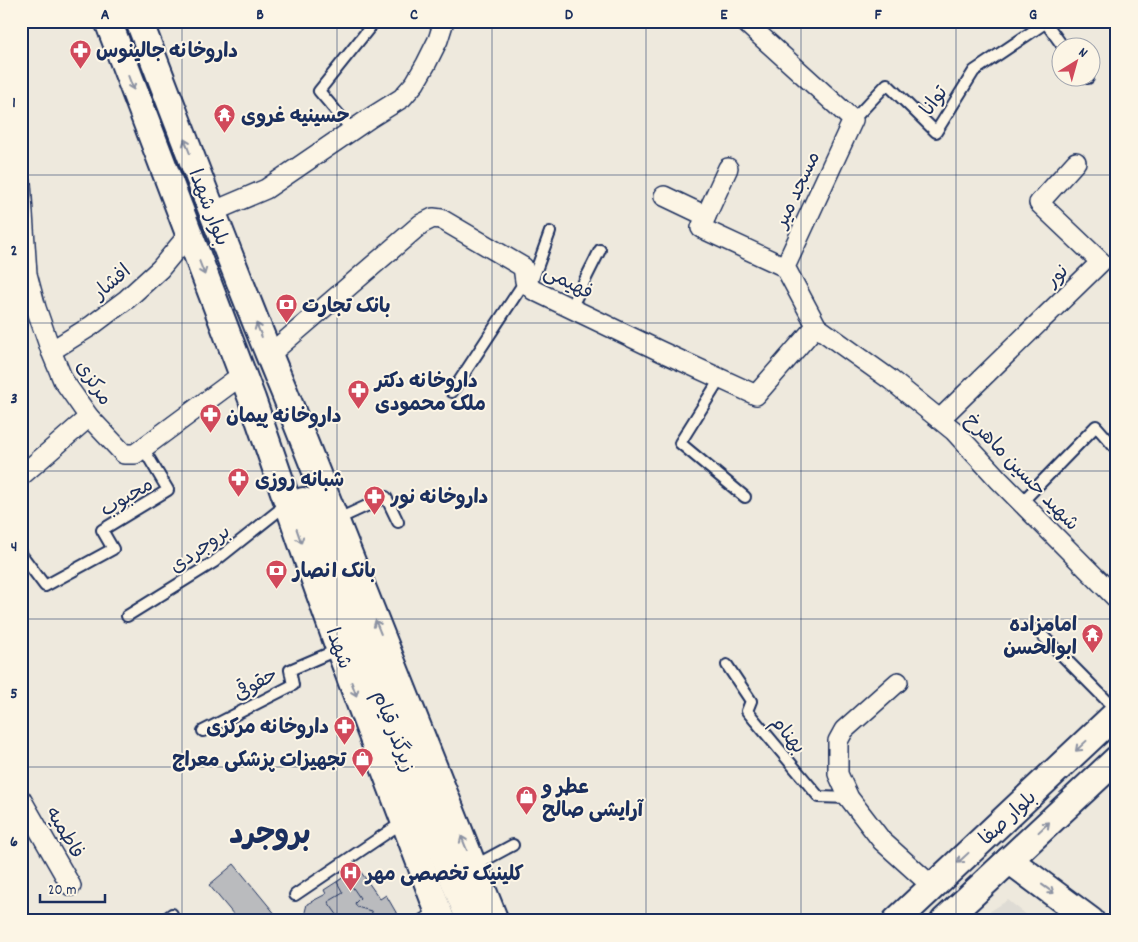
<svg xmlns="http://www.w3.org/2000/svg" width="1138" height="942" viewBox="0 0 1138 942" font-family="Dekko,'Playpen Sans Arabic',sans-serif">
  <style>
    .built { fill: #dedbd4 }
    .building { fill: #babbbe; stroke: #1b2f5e }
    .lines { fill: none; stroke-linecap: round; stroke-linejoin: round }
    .lane-casing { stroke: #1b2f5e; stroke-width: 14 }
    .street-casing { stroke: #1b2f5e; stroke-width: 22 }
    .secondary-casing { stroke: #1b2f5e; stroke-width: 30 }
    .lane { stroke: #fcf5e5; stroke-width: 10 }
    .street { stroke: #fcf5e5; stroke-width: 19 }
    .secondary { stroke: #fcf5e5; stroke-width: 26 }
    .oneway { stroke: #8c92a2 }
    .grid { fill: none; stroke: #1b2f5e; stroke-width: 1; stroke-opacity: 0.55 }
    .labels { text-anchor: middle; stroke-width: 4; stroke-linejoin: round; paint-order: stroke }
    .poi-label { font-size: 20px; font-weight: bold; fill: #1b2f5e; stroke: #fcf5e5; text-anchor: start }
    .street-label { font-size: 20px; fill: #1b2f5e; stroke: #fcf5e5 }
    .town-label { font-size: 30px; font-weight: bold; fill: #1b2f5e; stroke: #fcf5e5 }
    .neatline { fill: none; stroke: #1b2f5e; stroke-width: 2 }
    .grid-label { font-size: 16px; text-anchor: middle; font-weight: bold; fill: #1b2f5e }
  </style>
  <rect width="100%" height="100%" fill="#eee9dd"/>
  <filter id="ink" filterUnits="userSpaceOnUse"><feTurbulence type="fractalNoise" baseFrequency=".02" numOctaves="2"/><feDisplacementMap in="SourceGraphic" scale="10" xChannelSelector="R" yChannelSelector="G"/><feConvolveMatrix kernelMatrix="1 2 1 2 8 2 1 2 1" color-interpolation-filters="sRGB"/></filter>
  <g filter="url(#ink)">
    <path class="built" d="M1008,900L1034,921H975Z"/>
    <g class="building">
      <path d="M234,864L281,921H239L209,885Z"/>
      <path d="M358,868L380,899L386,895L401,921H311L305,912L307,904L326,894L324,890Z"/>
      <path d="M345,876L360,898L355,903L357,907L371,911L376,921H336L338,916L328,902L343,893L337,882Z"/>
    </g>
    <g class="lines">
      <defs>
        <g id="lane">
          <path d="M1046,23L1064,48"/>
          <path d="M1087,78H1088"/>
          <path d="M853,120L887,84L936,132L974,71L1048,21"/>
          <path d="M352,130L319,91L375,21"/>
          <path d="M530,287L550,232"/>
          <path d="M571,308L600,250"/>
          <path d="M720,379L680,443L745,497"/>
          <path d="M452,392L525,281"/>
          <path d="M1021,503L1096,426L1117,450"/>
          <path d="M336,520L386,497L398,522"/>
          <path d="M21,554L45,586L113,549L102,530L168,490L143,448"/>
          <path d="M127,616L214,562L287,504"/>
          <path d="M1037,630L1117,711"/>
          <path d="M727,665L751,701L747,711L819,797L849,798"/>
          <path d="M203,731L293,685L290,670L339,649"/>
          <path d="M474,866L513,845"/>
          <path d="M295,895L403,822"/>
          <path d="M163,921L172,914"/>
          <path d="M421,921L437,911"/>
        </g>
        <g id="street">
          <path d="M744,21L853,120L785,267L817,327L891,380L954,431L999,480L1117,599"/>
          <path d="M21,183L27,274L36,308L51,351L63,380L89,417L124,454H135L243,374"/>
          <path d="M664,196L706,216L701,228L785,267"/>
          <path d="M212,212L266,189L370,118L402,98L415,83L426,64L438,40L444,21"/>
          <path d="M706,216L728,168"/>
          <path d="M51,351L91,326L127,299L160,269L189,234"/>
          <path d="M269,355L421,224L433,218L441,219L523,267L525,281L533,290L660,351L756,395L816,326"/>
          <path d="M940,419L1101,262L1039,203L1076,162"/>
          <path d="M21,476L89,417"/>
          <path d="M898,682L844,730L838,741V774L849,798L882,841L933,887"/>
          <path d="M21,799L71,886"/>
        </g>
        <g id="secondary">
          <path d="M108,21L252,399L301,541L339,648L442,921"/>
          <path d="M139,21C187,145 233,269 284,391L495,921"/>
          <path d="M303,501L310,514L470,921"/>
          <path d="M1009,860L1091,921"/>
          <path d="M896,921L1117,713"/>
          <path d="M944,921L1117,759"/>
        </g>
      </defs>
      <use href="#lane" class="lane-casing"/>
      <use href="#street" class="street-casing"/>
      <use href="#secondary" class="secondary-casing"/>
      <use href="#lane" class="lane"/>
      <use href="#street" class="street"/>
      <use href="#secondary" class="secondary"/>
    </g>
    <defs><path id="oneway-shaft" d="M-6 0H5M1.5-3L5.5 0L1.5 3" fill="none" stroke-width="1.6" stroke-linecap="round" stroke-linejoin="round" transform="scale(1.25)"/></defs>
    <g class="oneway">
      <use href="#oneway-shaft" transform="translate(131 83) rotate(69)"/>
      <use href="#oneway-shaft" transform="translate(187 146) rotate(-111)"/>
      <use href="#oneway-shaft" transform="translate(202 268) rotate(69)"/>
      <use href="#oneway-shaft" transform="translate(259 330) rotate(-112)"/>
      <use href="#oneway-shaft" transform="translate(299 536) rotate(71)"/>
      <use href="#oneway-shaft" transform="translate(378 627) rotate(-112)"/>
      <use href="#oneway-shaft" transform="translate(354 689) rotate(70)"/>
      <use href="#oneway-shaft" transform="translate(1081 746) rotate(137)"/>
      <use href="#oneway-shaft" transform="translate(1044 827) rotate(-43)"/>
      <use href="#oneway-shaft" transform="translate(464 843) rotate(-112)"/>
      <use href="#oneway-shaft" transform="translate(963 858) rotate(137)"/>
      <use href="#oneway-shaft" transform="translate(1048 889) rotate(36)"/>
    </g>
  </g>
  <path class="grid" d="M182,21V921M337,21V921M492,21V921M646,21V921M801,21V921M956,21V921M21,175H1117M21,323H1117M21,471H1117M21,619H1117M21,767H1117"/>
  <defs>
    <symbol id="pharmacy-pin" viewBox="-11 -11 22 30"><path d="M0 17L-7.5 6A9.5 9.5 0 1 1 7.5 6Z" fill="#d1495b" stroke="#fcf5e5"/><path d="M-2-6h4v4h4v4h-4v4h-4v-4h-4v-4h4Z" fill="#fff"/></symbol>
    <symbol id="temple-pin" viewBox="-11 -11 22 30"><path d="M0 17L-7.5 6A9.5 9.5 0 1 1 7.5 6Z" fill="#d1495b" stroke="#fcf5e5"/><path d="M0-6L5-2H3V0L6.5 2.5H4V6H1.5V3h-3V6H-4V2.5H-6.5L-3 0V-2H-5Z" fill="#fff"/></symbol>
    <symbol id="bank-pin" viewBox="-11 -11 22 30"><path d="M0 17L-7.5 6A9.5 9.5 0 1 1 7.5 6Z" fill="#d1495b" stroke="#fcf5e5"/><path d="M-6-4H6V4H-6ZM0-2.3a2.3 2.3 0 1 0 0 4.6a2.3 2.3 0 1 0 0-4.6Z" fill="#fff"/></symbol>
    <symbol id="shop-pin" viewBox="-11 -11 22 30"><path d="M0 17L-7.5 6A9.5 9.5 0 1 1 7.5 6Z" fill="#d1495b" stroke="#fcf5e5"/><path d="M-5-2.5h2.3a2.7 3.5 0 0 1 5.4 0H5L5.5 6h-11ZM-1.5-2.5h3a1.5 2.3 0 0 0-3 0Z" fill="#fff"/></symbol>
    <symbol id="hospital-pin" viewBox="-11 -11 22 30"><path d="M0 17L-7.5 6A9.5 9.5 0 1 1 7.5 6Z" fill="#d1495b" stroke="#fcf5e5"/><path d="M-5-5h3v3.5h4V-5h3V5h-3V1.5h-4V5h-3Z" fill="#fff"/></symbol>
  </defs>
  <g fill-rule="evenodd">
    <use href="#pharmacy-pin" x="68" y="38" width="25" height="34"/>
    <use href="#temple-pin" x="212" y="102" width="25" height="34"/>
    <use href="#bank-pin" x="274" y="292" width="25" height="34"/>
    <use href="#pharmacy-pin" x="346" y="378" width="25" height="34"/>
    <use href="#pharmacy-pin" x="198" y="402" width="25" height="34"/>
    <use href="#pharmacy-pin" x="226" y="466" width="25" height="34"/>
    <use href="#pharmacy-pin" x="362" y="484" width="25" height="34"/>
    <use href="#bank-pin" x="264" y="558" width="25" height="34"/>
    <use href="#temple-pin" x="1080" y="622" width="25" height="34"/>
    <use href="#pharmacy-pin" x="332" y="714" width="25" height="34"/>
    <use href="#shop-pin" x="350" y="746" width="25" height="34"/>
    <use href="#shop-pin" x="514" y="784" width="25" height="34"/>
    <use href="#hospital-pin" x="338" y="860" width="25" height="34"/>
  </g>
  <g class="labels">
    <g class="poi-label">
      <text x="96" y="57">داروخانه جالینوس</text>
      <text x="241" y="122">حسینیه غروی</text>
      <text x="302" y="312">بانک تجارت</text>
      <text x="375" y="387">داروخانه دکتر<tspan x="375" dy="23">ملک محمودی</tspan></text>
      <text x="226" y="422">داروخانه پیمان</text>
      <text x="255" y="486">شبانه روزی</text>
      <text x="391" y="503">داروخانه نور</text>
      <text x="293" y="577">بانک انصار</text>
      <text x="1077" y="631" text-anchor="end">امامزاده<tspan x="1077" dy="23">ابوالحسن</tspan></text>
      <text x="329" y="733" text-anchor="end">داروخانه مرکزی</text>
      <text x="346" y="766" text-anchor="end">تجهیزات پزشکی معراج</text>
      <text x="542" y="793">عطر و<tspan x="542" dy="23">آرایشی صالح</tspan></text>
      <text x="366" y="880">کلینیک تخصصی مهر</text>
    </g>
    <g class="street-label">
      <text transform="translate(933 100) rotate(-54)" y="7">توانا</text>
      <text transform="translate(796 189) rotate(-65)" y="7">مسجد میر</text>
      <text transform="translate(210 207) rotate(69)" y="7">بلوار شهدا</text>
      <text transform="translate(1056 275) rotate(-44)" y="7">نور</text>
      <text transform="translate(111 281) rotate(-40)" y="7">افشار</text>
      <text transform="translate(569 281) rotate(28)" y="7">فهیمی</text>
      <text transform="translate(95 382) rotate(57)" y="7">مرکزی</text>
      <text transform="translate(1023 471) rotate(46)" y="7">شهید حسین ماهرخ</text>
      <text transform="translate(126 496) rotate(-31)" y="7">محبوب</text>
      <text transform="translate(199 548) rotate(-35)" y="7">بروجردی</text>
      <text transform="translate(340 648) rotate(70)" y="7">شهدا</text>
      <text transform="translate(255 683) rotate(-30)" y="7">حقوقی</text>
      <text transform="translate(395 731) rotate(69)" y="7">زیرگذر قیام</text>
      <text transform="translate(789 734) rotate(50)" y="7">بهنام</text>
      <text transform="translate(1007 817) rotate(-43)" y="7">بلوار صفا</text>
      <text transform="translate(66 832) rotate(60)" y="7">فاطمیه</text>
    </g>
    <g class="town-label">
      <text x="270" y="843">بروجرد</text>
    </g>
  </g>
  <rect width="1138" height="942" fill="none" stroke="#fcf5e5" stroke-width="55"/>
  <g transform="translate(1076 62) rotate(37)"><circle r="24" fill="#fcf5e5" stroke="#a2a6af"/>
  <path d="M0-4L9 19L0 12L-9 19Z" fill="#d1495b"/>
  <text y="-8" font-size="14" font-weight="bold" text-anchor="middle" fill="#1b2f5e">N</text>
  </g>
  <path d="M40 894v8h65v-8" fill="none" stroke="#1b2f5e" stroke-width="2.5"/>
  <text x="48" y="894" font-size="15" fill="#1b2f5e" stroke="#fcf5e5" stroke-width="4" paint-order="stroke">20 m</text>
  <rect x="28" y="28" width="1082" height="886" class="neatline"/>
  <g class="grid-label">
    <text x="105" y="19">A</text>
    <text x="260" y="19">B</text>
    <text x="414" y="19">C</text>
    <text x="569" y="19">D</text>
    <text x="724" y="19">E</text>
    <text x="878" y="19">F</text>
    <text x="1033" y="19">G</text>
    <text x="14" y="107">1</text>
    <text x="14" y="255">2</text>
    <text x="14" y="403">3</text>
    <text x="14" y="551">4</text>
    <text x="14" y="698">5</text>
    <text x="14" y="846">6</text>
  </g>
</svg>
